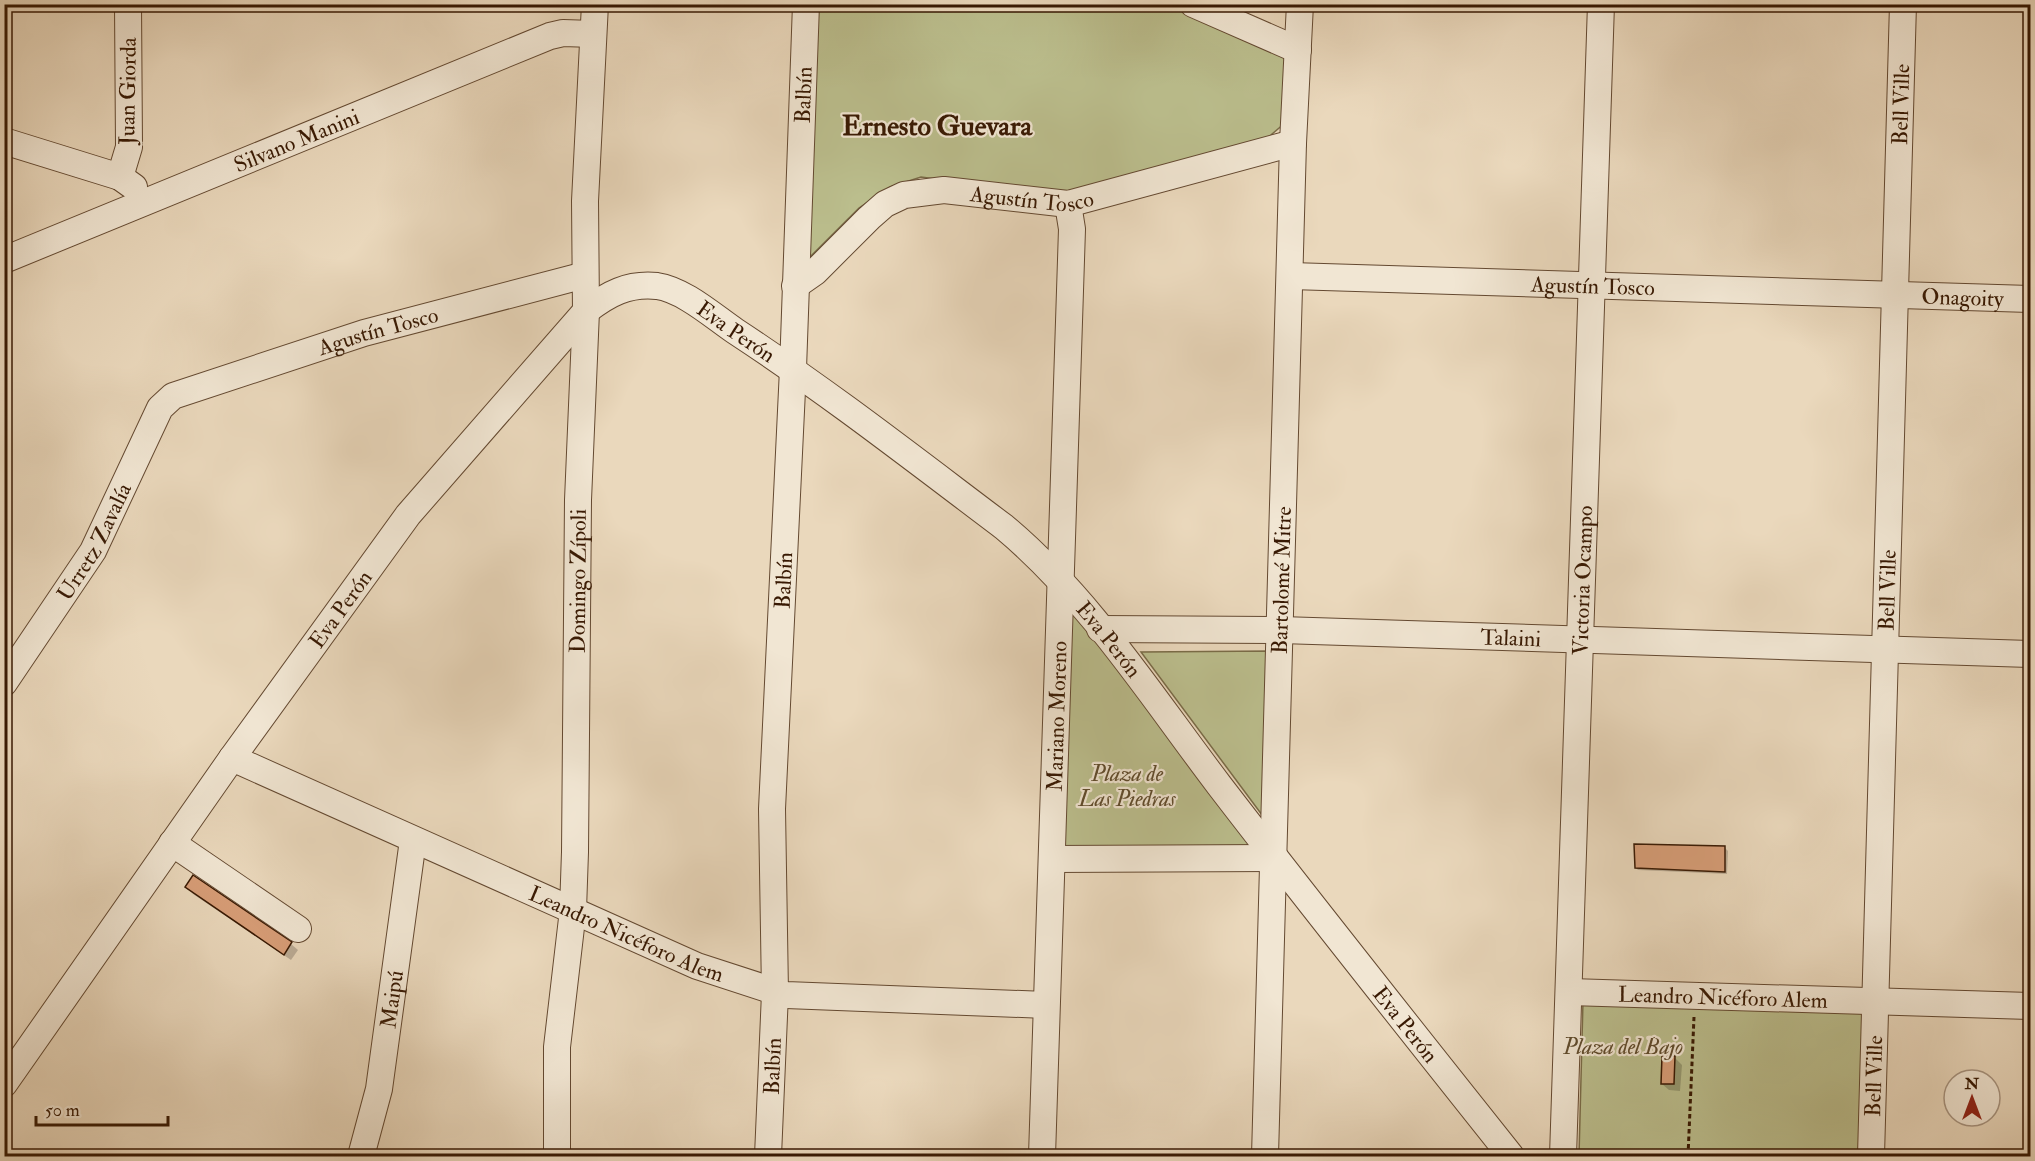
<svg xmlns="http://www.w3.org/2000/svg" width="2035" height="1161" viewBox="0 0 2035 1161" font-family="'IM FELL Double Pica',serif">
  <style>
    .green { fill: #bbbe8d; stroke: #7a6c48; stroke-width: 1.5 }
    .shadow { fill: #0003 }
    .building { fill: #d89e78; stroke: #381903; stroke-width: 1.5 }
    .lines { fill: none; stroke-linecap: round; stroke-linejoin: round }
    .minor-casing { stroke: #644931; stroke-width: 28 }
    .path { stroke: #381903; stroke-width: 3; stroke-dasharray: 4.5 3; stroke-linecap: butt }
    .minor { stroke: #f1e6d3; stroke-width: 26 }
    .labels { text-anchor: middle; stroke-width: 4.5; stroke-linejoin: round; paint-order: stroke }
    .street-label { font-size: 22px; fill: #381903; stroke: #f1e6d3 }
    .park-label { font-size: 22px; font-style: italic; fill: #5f4b2c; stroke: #f1e6d3 }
    .district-label { font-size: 28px; font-weight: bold; fill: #381903; stroke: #f1e6d3 }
  </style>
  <rect width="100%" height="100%" fill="#ead8bc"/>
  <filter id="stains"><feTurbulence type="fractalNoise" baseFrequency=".00333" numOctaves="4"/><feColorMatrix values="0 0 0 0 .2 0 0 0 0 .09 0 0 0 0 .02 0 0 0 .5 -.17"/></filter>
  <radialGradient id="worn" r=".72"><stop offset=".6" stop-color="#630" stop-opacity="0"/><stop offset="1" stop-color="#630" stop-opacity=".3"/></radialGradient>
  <g class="green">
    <path d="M811,5H1180L1289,58L1285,123L1264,141L1057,195L921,177L890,187L859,208L809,258Z"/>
    <path d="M1059,580L1275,858L1052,859Z"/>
    <path d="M1274,651L1268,823L1141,652Z"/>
    <path d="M1583,1001L1867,1008L1863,1156H1579Z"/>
  </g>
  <g class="shadow">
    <path d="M1725,848L1728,851L1727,874L1638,870L1635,867Z"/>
    <path d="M193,877L291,944L298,950L291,960L193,894L187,887Z"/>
    <path d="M1675,1058L1682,1065L1680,1091L1669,1090L1662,1084Z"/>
  </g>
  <g class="building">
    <path d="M1634,844L1725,846V872L1635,868Z"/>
    <path d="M193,875L292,942L284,955L185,887Z"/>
    <path d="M1662,1056H1675L1674,1084H1661Z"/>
  </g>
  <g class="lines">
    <defs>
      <g id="minor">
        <path d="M1193,4L1298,50"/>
        <path d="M4,141L120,177L134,187"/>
        <path d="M120,177L129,147L128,4"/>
        <path id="s1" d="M4,260L550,36L563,33L593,34"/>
        <path id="s2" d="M1291,276L2030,299"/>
        <path id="s3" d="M795,286L815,272L869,218L885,204L904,195L944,190L1068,204L1293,143"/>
        <path id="s4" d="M1100,629L1281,630L2030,654"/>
        <path id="s5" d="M4,683L93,551L160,408L173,396L364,333L585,275"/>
        <path id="s6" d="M232,758L697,966L786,995L1046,1005"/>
        <path d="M172,843L298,929"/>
        <path d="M1052,859L1275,858"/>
        <path id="s7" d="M1570,992L2030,1006"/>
        <path id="s8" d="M4,1084L232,758L408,515L586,311C608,294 628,283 657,286C684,290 713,316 735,331C828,392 915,460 1004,527C1089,598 1152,697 1219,785C1315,910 1413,1033 1511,1156"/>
        <path id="s9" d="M361,1156L379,1089L413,840"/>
        <path id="s10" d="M557,1156V1047L573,910L575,852L578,500L586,311L585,201L595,4"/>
        <path id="s11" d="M768,1156L775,993L772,809L793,369L806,4"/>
        <path id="s12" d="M1042,1156L1072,229L1068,204"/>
        <path id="s13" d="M1265,1156L1293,143L1300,4"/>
        <path id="s14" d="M1563,1156L1601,4"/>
        <path id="s15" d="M1871,1156L1903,4"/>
      </g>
    </defs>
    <use href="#minor" class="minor-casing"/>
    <path class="path" d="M1688,1156L1694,1017"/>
    <use href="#minor" class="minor"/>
  </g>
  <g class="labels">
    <g class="street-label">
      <text transform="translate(127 91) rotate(-89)" y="8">Juan Giorda</text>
      <text dy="8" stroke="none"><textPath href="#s11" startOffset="1062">Balbín</textPath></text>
      <text dy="8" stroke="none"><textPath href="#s15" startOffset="1052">Bell Ville</textPath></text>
      <text dy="8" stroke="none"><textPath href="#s1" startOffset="316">Silvano Manini</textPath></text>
      <text dy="8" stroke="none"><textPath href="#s3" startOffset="272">Agustín Tosco</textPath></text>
      <text dy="8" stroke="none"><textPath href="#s2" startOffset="302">Agustín Tosco</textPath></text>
      <text dy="8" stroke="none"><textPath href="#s2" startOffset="672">Onagoity</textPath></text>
      <text dy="8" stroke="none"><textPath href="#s5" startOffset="550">Agustín Tosco</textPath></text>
      <text dy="8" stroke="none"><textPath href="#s8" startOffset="1138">Eva Perón</textPath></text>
      <text dy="8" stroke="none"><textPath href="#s5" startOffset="168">Urretz Zavalía</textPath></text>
      <text dy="8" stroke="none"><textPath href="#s11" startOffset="576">Balbín</textPath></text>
      <text dy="8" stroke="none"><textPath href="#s13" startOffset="576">Bartolomé Mitre</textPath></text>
      <text dy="8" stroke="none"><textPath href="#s10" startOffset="576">Domingo Zípoli</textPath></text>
      <text dy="8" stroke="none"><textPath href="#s14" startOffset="576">Victoria Ocampo</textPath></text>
      <text dy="8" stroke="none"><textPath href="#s15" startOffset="566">Bell Ville</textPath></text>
      <text dy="8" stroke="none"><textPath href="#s8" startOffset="582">Eva Perón</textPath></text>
      <text dy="8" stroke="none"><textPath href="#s4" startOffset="411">Talaini</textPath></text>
      <text dy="8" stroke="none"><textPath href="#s8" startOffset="1624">Eva Perón</textPath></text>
      <text dy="8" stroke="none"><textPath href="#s12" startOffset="440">Mariano Moreno</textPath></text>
      <text dy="8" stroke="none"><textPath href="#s6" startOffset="432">Leandro Nicéforo Alem</textPath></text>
      <text dy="8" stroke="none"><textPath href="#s7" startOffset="153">Leandro Nicéforo Alem</textPath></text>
      <text dy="8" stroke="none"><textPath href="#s9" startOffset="160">Maipú</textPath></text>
      <text dy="8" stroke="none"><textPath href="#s8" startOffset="2110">Eva Perón</textPath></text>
      <text dy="8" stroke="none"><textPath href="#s11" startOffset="90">Balbín</textPath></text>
      <text dy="8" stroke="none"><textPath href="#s15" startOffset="80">Bell Ville</textPath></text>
    </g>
    <g class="park-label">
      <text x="1127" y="781">Plaza de<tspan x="1127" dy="25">Las Piedras</tspan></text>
      <text x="1623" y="1054">Plaza del Bajo</text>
    </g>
    <g class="district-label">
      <text x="937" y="135">Ernesto Guevara</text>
    </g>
  </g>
  <rect width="2035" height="1161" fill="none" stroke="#ead8bc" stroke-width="24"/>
  <rect x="6" y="6" width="2023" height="1149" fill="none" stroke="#381903" stroke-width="3"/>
  <rect x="12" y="12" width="2011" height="1137" fill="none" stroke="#381903" stroke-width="1.5"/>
  <g transform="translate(1972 1098)"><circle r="28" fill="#f1e6d3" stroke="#a79480" stroke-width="1.5"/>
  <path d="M0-4.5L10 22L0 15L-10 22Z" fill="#8f2418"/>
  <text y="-9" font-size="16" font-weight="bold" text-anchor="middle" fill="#381903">N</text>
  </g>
  <path d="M36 1116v9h132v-9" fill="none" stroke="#381903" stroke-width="3"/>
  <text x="45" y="1116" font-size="18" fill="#381903" stroke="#f1e6d3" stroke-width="4.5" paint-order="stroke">50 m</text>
  <rect width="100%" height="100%" filter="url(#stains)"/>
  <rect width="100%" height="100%" fill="url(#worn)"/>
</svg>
